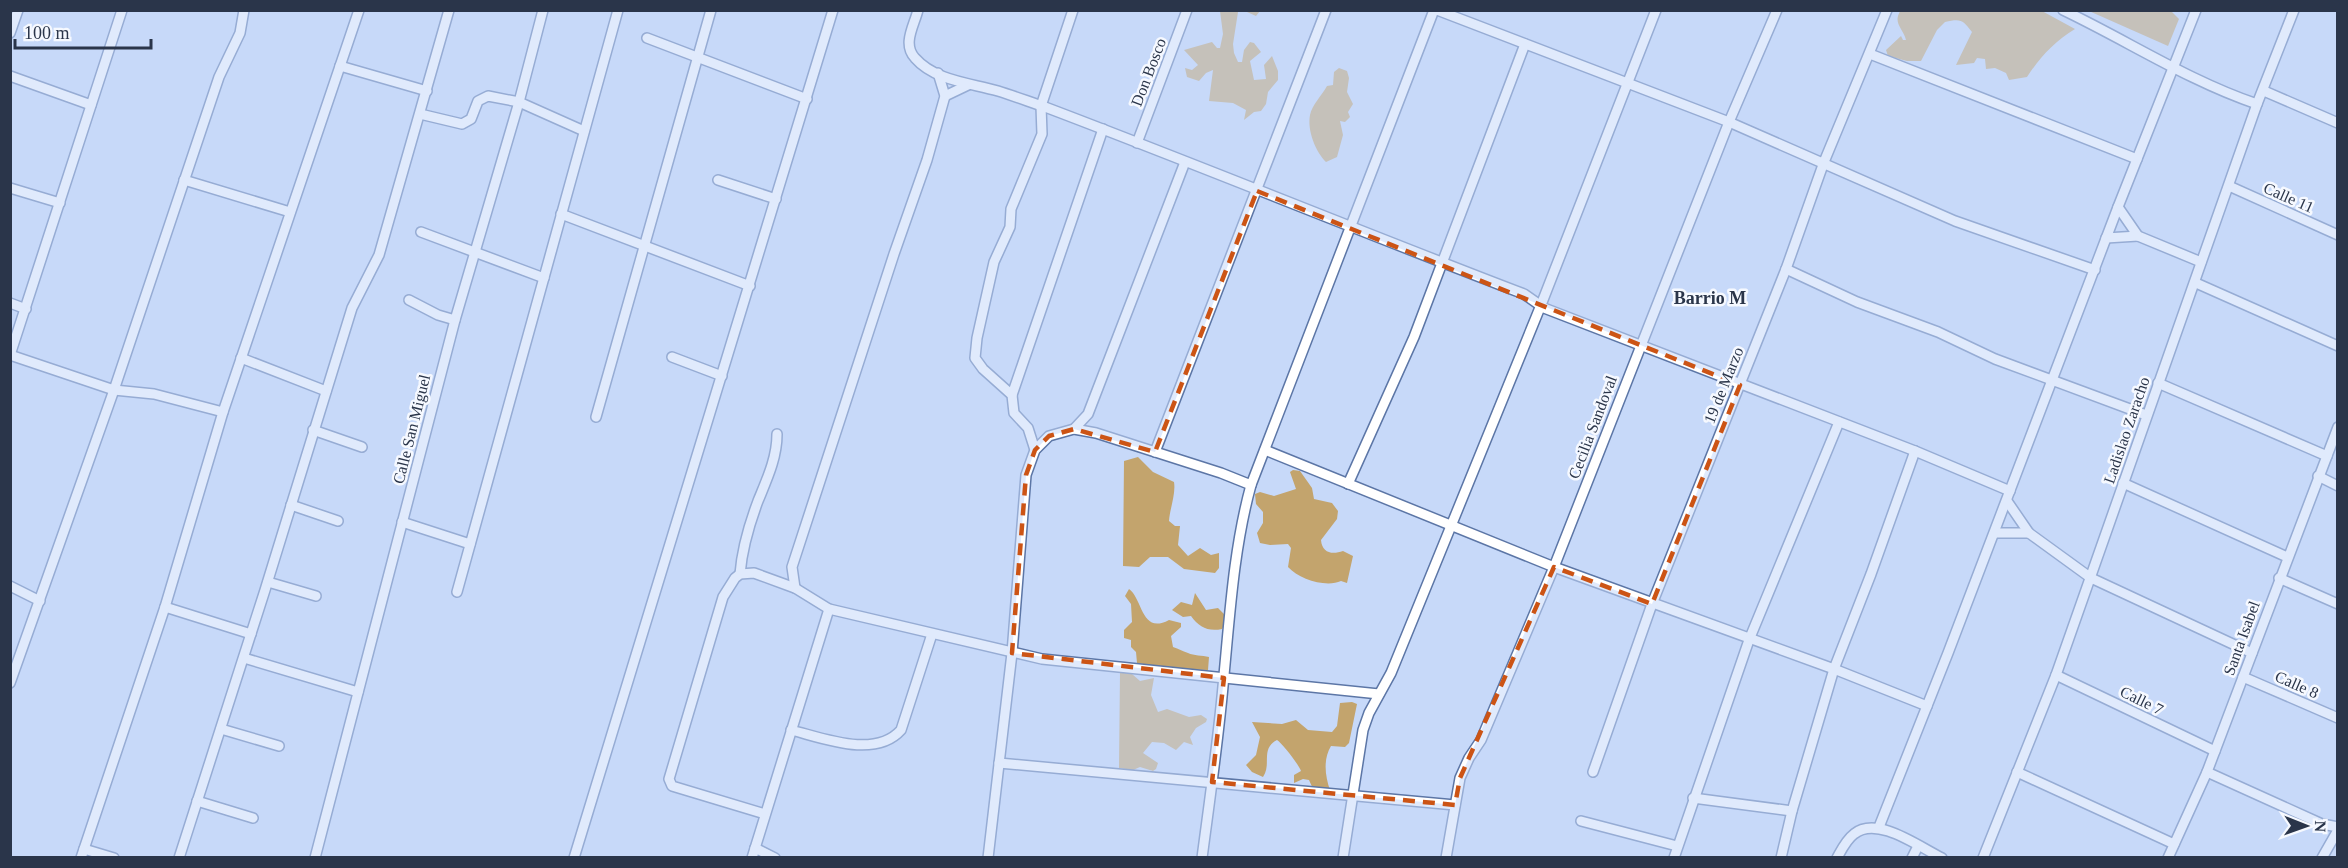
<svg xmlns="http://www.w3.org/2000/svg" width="2348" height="868" viewBox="0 0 2348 868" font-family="'Times New Roman',serif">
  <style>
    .forest { fill: #c3a46d }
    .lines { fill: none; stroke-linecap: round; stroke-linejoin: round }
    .minor-casing { stroke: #5c76a6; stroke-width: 12 }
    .minor { stroke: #fff; stroke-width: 9 }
    .marked { fill: none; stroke: #cc5415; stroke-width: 4.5; stroke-dasharray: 12 8; stroke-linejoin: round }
    .labels { text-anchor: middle; stroke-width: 5; stroke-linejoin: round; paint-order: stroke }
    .street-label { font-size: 16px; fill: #2a354a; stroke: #f6f9ff }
    .neighbourhood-label { font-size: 18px; font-weight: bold; fill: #2a354a; stroke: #f6f9ff }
  </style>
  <rect width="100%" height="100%" fill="#c7d9f9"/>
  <g class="forest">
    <path d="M1901,10L2042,11L2075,29C2054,42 2040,57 2027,77L2009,80L2006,73L1995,68L1986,69L1985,59L1977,58L1974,63L1956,65L1972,32C1963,20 1961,18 1945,22L1937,30L1921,61H1907L1888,56L1886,50L1901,36L1903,40H1906C1903,28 1892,23 1901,10Z"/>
    <path d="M1220,11H1260L1256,16L1247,12H1238L1233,44L1234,53L1238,62H1242L1244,50L1250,42L1254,43L1261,52L1250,61L1254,80L1266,79L1264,65L1272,56L1278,71V80L1268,92L1266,104L1261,111L1254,112L1244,120L1246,110L1233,103L1209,101L1213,70L1206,73L1199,81L1187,77L1185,68L1192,70L1198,65L1184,50L1212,42L1217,48H1220L1223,34Z"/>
    <path d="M2089,11H2171L2179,19L2168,46Z"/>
    <path d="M1339,68L1347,71L1349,78L1347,92L1353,104L1348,112L1350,117L1345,122L1340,121L1343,135L1337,157L1326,162C1316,152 1307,131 1310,115C1312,105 1322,95 1327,86L1333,85L1334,72Z"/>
    <path d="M1138,457L1153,472L1174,482C1176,493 1170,508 1169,521L1175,526H1180L1178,545L1188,556L1200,548L1211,555L1219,553V568L1215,573L1184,569L1168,557H1150L1139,567L1123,566L1124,461Z"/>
    <path d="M1293,470L1300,471L1312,488L1314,499L1332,503L1338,511L1337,519L1321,540C1322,553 1332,555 1343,551L1353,556L1347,583L1341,581C1326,588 1299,579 1288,567L1291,548L1288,544L1270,545L1260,543L1257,533L1263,523V512L1256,504L1255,494L1260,492L1274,496L1296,489L1290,472Z"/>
    <path d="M1129,589C1143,599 1141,635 1169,620L1181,623V627L1171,636L1173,647C1179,649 1182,651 1188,653C1194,656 1202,655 1209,657L1208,670L1177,669L1137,663L1136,652L1131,647V640L1124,638V630L1132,622L1131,604L1125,596Z"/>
    <path d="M1195,593L1206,610L1218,608L1224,614L1226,622L1222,629C1208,632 1199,627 1191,616L1183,617L1172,610L1181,602L1192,605Z"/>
    <path d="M1120,672L1132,674L1140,681L1154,678L1151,695L1158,712L1167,709L1189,717L1201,715L1207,719L1206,722L1196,728L1190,737L1193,745L1184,742L1176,750L1164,743L1152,742L1143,753L1158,763L1156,769L1153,771L1140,767L1133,770L1119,768Z"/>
    <path d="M1352,702L1357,704L1349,743L1345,747L1331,746C1323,759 1325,776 1330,790L1314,791L1309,780L1303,779L1294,783V775L1301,771C1299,765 1282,743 1277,740C1260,749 1272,764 1263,777L1252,772L1246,765L1256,755L1260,737L1252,722L1282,724L1296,720L1308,730L1332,732L1337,726L1340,703Z"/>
  </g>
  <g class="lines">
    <defs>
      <g id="minor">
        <path d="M918,10C914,26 902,44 915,58C935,81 971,83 998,91C1014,96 1030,102 1045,107C1206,168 1364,233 1524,294L1544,308L1915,451L2010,491"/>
        <path d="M1437,10L1729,122L1955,221L2095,270"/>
        <path d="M2063,10C2128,41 2189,81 2257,104"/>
        <path d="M10,33L18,10"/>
        <path d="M647,38L807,99"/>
        <path d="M1870,54L2137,159"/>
        <path d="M340,66L427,91"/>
        <path d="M10,76L91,105"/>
        <path d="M2264,91L2338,123"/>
        <path d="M945,96L968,85"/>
        <path d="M420,114L462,124L471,119L478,101L488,96L519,102L584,131"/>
        <path d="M1137,143L1187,10"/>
        <path d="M184,180L290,212"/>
        <path d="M718,180L776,199"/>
        <path d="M2229,186L2338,235"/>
        <path d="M10,188L60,203"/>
        <path d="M2118,207L2138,236L2201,262"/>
        <path d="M561,214L750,286"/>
        <path d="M421,232L544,278"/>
        <path d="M2106,238L2138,236"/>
        <path d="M1786,269L1857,302L1938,332L1995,359L2146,415"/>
        <path d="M2196,283L2338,346"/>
        <path d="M409,300L438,315L455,320"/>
        <path d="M10,303L26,309"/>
        <path d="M10,355L122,10"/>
        <path d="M10,355L114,390L154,394L223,412"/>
        <path d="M672,357L722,376"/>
        <path d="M241,358L326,391"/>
        <path d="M2158,383L2327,456"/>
        <path d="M1012,395L1103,129"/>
        <path d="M596,417L711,10"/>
        <path d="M1074,429L1088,414L1185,162"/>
        <path d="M313,430L362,447"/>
        <path d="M1035,450L1028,428L1014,413L1012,395L983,369L975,358L977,338L994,262L1010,227L1011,209L1042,134L1041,106L1073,10"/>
        <path d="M1265,450L1554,567L1834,669L1927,706"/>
        <path d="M1155,452L1326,10"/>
        <path d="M2318,476L2338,486"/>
        <path d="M2123,483L2287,557"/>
        <path d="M1348,484L1414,337L1525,44"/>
        <path d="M2007,501L2029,533L2091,578L2252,653"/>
        <path d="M291,505L338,521"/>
        <path d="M402,522L470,544"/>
        <path d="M1995,533H2029"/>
        <path d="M740,574C742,549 749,525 758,501C767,479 777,458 777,434"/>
        <path d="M2279,578L2338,604"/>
        <path d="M268,582L316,596"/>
        <path d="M10,586L40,601"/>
        <path d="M795,588L792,567L894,254L927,160L945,96L938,73"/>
        <path d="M457,592L618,10"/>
        <path d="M165,607L251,634"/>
        <path d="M244,658L358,692"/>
        <path d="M2056,675L2215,751"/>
        <path d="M2243,677L2338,718"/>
        <path d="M10,683L114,390L219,77L240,33L244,10"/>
        <path d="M221,729L279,746"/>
        <path d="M791,730C823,738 875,759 901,730L932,634"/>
        <path d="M999,763L1455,805"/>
        <path d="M1593,772L1652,604L1786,269L1824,162L1887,10"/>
        <path d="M2017,772L2174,844"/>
        <path d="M2207,772L2322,824L2338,827"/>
        <path d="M1693,798L1792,811"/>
        <path d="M197,801L253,818"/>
        <path d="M765,814L672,786L669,779L723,597L735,578L740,574L754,573L795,588L829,609L1042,659L1379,694"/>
        <path d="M1581,821L1677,846"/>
        <path d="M1879,827L1948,653L2118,207L2196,10"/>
        <path d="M755,848L775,858"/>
        <path d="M84,849L114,858"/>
        <path d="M81,858L165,607L223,412L359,10"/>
        <path d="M179,858L265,590L352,308L379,255L449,10"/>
        <path d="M315,858L455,320L519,102L543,10"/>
        <path d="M574,858L833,10"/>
        <path d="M752,858L829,609"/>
        <path d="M988,858L1012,653L1026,475L1035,450L1049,436L1074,429L1096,433L1221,473L1251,485L1434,10"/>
        <path d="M1202,858C1210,797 1219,736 1224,675C1230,612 1234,547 1251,485"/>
        <path d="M1343,858L1363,730L1369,713L1391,673L1451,526L1541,305L1656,10"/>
        <path d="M1446,858L1460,778L1469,758L1481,740L1554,567L1729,122L1777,10"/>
        <path d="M1674,858L1749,640L1839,422"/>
        <path d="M1781,858L1792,811L1834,669L1871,574L1915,451"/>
        <path d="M1837,858C1842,849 1846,840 1854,834C1877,815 1919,847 1942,858"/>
        <path d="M1912,858L1918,846"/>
        <path d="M1983,858L2056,675L2257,104L2294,10"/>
        <path d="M2168,858L2207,772L2338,427"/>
        <path d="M2322,858L2338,830"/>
      </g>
    </defs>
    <use href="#minor" class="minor-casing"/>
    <use href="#minor" class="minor"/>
  </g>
  <path d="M0 0H2348V868H0ZM1257,191L1740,385L1652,604L1554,567L1460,778L1455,805L1212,782L1224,678L1012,653L1026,475L1035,450L1049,436L1074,429L1155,452Z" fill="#c7d9f9" fill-opacity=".55" fill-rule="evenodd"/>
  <path class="marked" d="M1257,191L1740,385L1652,604L1554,567L1460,778L1455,805L1212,782L1224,678L1012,653L1026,475L1035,450L1049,436L1074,429L1155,452Z"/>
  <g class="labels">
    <g class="street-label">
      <text transform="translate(1148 72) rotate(-69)" y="6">Don Bosco</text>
      <text transform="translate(2289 197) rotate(24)" y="6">Calle 11</text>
      <text transform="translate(1723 385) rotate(-68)" y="6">19 de Marzo</text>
      <text transform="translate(1592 427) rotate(-69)" y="6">Cecilia Sandoval</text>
      <text transform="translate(411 429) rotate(-76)" y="6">Calle San Miguel</text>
      <text transform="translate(2126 430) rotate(-71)" y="6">Ladislao Zaracho</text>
      <text transform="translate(2241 638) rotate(-70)" y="6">Santa Isabel</text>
      <text transform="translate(2297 684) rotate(24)" y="6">Calle 8</text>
      <text transform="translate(2142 700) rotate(26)" y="6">Calle 7</text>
    </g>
    <g class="neighbourhood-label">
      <text x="1710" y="304">Barrio M</text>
    </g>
  </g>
  <rect width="2348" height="868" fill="none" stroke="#2a354a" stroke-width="24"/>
  <g transform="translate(2306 826) rotate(91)" stroke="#f6f9ff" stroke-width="4.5" paint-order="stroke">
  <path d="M0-4.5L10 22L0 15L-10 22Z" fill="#2a354a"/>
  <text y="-9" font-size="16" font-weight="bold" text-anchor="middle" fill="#2a354a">N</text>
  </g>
  <path d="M15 39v9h136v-9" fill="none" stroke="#2a354a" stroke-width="3"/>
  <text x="24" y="39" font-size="18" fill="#2a354a" stroke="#f6f9ff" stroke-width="4.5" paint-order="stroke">100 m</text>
</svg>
